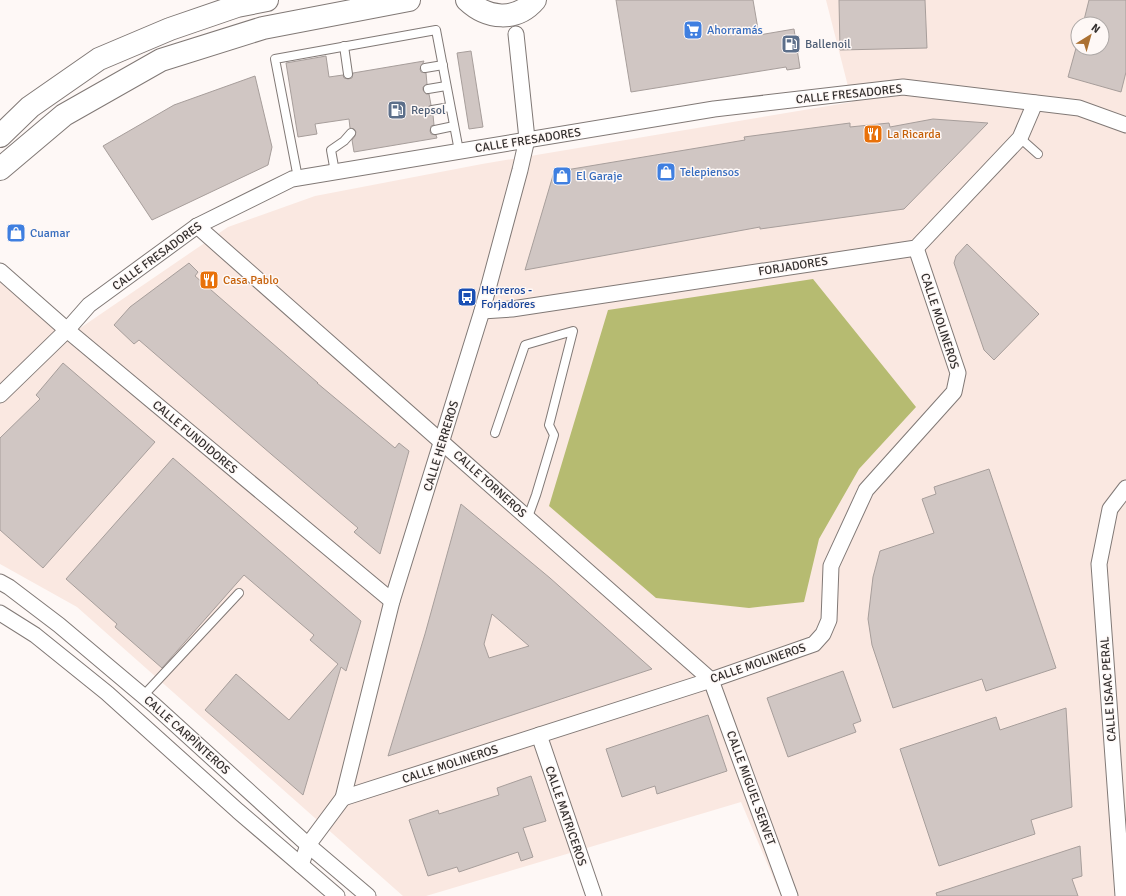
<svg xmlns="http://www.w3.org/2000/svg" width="1126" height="896" viewBox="0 0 1126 896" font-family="Signika,sans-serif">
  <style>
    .built { fill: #fae8e1; fill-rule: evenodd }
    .forest { fill: #b6bb71 }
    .building { fill: #d0c6c3; stroke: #a79e9b; fill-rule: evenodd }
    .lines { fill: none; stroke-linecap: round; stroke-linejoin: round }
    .lane-casing { stroke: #817976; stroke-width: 10 }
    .street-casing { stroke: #817976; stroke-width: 17 }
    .primary-casing { stroke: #817976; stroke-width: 24 }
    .lane { stroke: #fff; stroke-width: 8 }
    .street { stroke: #fff; stroke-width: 15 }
    .primary { stroke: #fff; stroke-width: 22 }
    .labels { text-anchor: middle; stroke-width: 3; stroke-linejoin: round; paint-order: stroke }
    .shop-label { font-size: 12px; fill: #366cbe; stroke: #fef8f6; text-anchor: start }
    .service-label { font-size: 12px; fill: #4e5e75; stroke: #fef8f6; text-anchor: start }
    .street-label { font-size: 12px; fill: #332f2e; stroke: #fef8f6 }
    .food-label { font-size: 12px; fill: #c56008; stroke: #fef8f6; text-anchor: start }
    .transit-label { font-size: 12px; fill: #164399; stroke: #fef8f6; text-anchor: start }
  </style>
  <rect width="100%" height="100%" fill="#fef8f6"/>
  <path class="built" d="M826,0H1126V896H781L741,802L426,896H403L77,607L0,564V276L70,335L228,227L315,196L482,164L852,102ZM1078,24H1102V48H1078Z"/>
  <path class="forest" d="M813,279L916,407L859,469L819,539L804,602L749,608L656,598L549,506L608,310Z"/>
  <g class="building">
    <path d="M616,0H753L759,35L794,29L800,68L787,70L786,67L631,92Z"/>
    <path d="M839,0H925L927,48L840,50Z"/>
    <path d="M1089,0H1126V72L1121,92L1068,77L1078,41V48H1102V24H1083Z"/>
    <path d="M471,51L483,127L469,129L457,53Z"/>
    <path d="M326,56L329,77L343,75L344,78L348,79L352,78L353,73L424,61L420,69L421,72L426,73L427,84L423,87V90L426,94H429L431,105L427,108V111L430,115H433L434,125L431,126L430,131L431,134L436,135L437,138L354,152L352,140L355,136L356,132L354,129L350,128L349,119L315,124L317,134L298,137L286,63Z"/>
    <path d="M255,76L272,147L268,165L152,220L103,146L174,105Z"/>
    <path d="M933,119L988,123L904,209L760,229V227L525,270L554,172L745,140L744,137L850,123V127L889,123L890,127Z"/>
    <path d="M967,244L1039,314L994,360L984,350L954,263L956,256Z"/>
    <path d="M189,263L198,272L195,276L318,383H317L395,448L399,443L409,451L380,554L354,532L358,528L271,454L139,340L134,344L114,325L130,307Z"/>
    <path d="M63,363L155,442L43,568L0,530V438L40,399L36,395Z"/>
    <path d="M173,458L361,621L346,671L341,667L303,795L205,710L236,674L289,720L338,664L310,640L314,635L244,575L162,668L115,627L117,624L66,579Z"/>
    <path d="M989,469L1056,668L986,691L982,679L893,708L872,645L868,619L873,577L880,551L934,533L922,499L936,494L934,487Z"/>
    <path d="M461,504L550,578L652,669L388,756L425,634ZM492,614L529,646L489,658L484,644Z"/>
    <path d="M843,671L861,721L853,724L856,732L788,757L767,698Z"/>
    <path d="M1066,708L1072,807L1031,820L1035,834L939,866L900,749L996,717L1000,730Z"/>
    <path d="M708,715L727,771L657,794L655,786L622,797L606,749Z"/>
    <path d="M531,776L546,821L523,828L533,857L521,861L518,852L459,872L457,867L428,876L409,820L438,810L439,814L499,795L497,788Z"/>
    <path d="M1080,846L1082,876L1072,879L1078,896H937L936,893Z"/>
  </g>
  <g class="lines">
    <defs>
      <g id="lane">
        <path d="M344,46L348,74"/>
        <path d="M425,68L443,65"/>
        <path d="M428,89L446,86"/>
        <path d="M432,110L450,107"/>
        <path d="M435,130L454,126"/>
        <path d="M1020,138L1038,154"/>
        <path d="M335,172L331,150L344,141L351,133"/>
        <path d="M298,178L275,59L436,30L459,151"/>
        <path d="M495,433L525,345L573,331L549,425L554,435L536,495L528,517"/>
        <path d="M143,696L239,593"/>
      </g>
      <g id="street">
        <path d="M197,226L711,680L790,896"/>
        <path d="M0,271L67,330L392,601"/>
        <path d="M482,311L512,309L916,248L1020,138L1035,103"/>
        <path d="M0,395L67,330L89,305L197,226L292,179L714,109L903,87L1079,108L1126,125"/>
        <path d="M0,582L9,587L59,625L154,705L308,845L368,896"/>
        <path d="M0,613L35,635L107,693L238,811L337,896"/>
        <path d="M539,735L594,896"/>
        <path d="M343,798L711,680L814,644L823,634L829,620L831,566L866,490L954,392L958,373L916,248"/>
        <path d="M301,865L308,845L343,798L392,601L482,311L520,170L527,139L516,34"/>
        <path d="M1123,896L1099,564L1110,509L1126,488"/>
      </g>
      <g id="primary">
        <path d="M467,0C487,19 516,22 535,0"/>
        <path d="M0,136L30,107L99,59L170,29L237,6L267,0"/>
        <path d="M0,169L64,115L161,60L263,28L409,0"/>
      </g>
    </defs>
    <use href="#lane" class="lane-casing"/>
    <use href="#street" class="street-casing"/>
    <use href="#primary" class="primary-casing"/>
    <use href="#lane" class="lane"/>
    <use href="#street" class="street"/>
    <use href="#primary" class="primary"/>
  </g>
  <defs>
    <symbol id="supermarket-square" viewBox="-11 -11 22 22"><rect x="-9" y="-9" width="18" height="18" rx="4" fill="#3f7fe0" stroke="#fef8f6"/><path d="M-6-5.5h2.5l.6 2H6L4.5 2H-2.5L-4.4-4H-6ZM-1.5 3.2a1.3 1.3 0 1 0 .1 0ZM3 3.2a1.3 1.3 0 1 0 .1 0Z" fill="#fff"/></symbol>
    <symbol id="fuel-square" viewBox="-11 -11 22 22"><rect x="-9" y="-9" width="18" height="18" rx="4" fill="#5c6f8a" stroke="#fef8f6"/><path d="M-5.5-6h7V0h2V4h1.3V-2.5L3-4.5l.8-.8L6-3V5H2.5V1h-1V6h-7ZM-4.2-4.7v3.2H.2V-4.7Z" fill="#fff"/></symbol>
    <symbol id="restaurant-square" viewBox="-11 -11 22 22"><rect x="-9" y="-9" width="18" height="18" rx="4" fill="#e8710a" stroke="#fef8f6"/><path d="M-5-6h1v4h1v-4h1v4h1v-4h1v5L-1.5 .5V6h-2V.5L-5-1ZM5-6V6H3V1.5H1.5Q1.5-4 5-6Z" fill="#fff"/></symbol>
    <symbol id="shop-square" viewBox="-11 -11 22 22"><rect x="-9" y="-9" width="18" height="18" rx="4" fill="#3f7fe0" stroke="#fef8f6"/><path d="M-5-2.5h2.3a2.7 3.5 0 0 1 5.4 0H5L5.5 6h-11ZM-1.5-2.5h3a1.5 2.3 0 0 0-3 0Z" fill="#fff"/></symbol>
    <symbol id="bus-square" viewBox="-11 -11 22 22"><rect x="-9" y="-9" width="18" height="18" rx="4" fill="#1a4fb4" stroke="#fef8f6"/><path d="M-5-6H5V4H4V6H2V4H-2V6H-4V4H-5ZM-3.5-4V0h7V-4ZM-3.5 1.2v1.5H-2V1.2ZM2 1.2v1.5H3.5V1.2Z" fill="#fff"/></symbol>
  </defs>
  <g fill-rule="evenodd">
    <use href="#supermarket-square" x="682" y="19" width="22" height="22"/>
    <use href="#fuel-square" x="780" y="33" width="22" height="22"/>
    <use href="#fuel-square" x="386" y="99" width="22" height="22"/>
    <use href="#restaurant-square" x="862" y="123" width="22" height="22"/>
    <use href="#shop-square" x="655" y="161" width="22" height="22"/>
    <use href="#shop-square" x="551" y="165" width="22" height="22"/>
    <use href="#shop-square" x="5" y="222" width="22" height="22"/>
    <use href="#restaurant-square" x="198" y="269" width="22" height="22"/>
    <use href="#bus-square" x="456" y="286" width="22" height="22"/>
  </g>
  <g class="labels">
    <g class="shop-label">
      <text x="707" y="34">Ahorramás</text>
      <text x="680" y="176">Telepiensos</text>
      <text x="576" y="180">El Garaje</text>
      <text x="30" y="237">Cuamar</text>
    </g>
    <g class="service-label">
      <text x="805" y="48">Ballenoil</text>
      <text x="411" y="114">Repsol</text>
    </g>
    <g class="street-label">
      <text transform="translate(849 94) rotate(-6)" y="4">CALLE FRESADORES</text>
      <text transform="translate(528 140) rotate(-9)" y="4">CALLE FRESADORES</text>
      <text transform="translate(157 256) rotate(-36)" y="4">CALLE FRESADORES</text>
      <text transform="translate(793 266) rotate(-9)" y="4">FORJADORES</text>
      <text transform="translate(940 321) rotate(72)" y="4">CALLE MOLINEROS</text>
      <text transform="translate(195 437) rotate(40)" y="4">CALLE FUNDIDORES</text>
      <text transform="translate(441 446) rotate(-73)" y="4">CALLE HERREROS</text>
      <text transform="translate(490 484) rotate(42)" y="4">CALLE TORNEROS</text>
      <text transform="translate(758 663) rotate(-19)" y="4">CALLE MOLINEROS</text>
      <text transform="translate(1108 689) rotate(-94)" y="4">CALLE ISAAC PERAL</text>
      <text transform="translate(187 735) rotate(42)" y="4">CALLE CARPÌNTEROS</text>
      <text transform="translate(450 764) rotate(-18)" y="4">CALLE MOLINEROS</text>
      <text transform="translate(751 788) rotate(70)" y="4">CALLE MIGUEL SERVET</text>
      <text transform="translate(566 816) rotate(71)" y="4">CALLE MATRICEROS</text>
    </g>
    <g class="food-label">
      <text x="887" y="138">La Ricarda</text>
      <text x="223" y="284">Casa Pablo</text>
    </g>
    <g class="transit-label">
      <text x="481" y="294">Herreros -<tspan x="481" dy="14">Forjadores</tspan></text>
    </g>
  </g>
  <g transform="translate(1090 36) rotate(37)"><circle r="19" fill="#fef8f6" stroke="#ada8a6"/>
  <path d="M0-3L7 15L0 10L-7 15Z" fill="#ac7132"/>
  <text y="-6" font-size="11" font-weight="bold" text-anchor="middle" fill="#332f2e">N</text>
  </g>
</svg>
